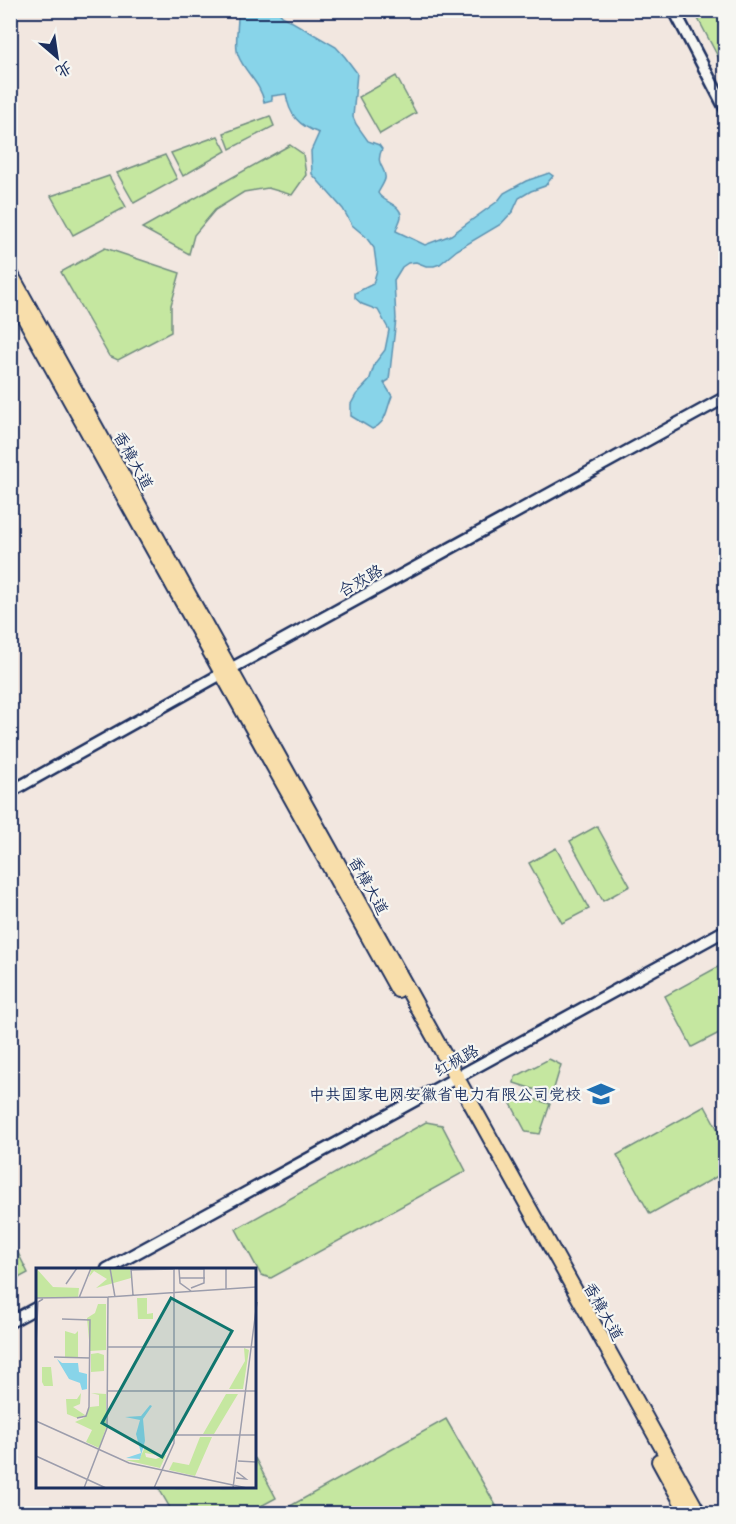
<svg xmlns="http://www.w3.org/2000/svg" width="736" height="1524" viewBox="0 0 736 1524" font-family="'Architects Daughter','LXGW WenKai TC',sans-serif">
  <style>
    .green { fill: #c5e7a0; stroke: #708b7f; stroke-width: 1.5 }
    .water { fill: #88d4e9; stroke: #5c92b1; stroke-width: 1.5 }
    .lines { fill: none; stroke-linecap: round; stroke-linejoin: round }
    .minor-casing { stroke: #1b2f5e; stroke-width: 15 }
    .major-casing { stroke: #1b2f5e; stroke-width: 18 }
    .minor { stroke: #f6f6f2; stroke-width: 10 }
    .major { stroke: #f8deab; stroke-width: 14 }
    .labels { text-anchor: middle; stroke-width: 4.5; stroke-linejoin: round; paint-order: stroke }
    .street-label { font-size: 16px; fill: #1b2f5e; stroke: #f6f6f2 }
    .poi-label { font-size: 16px; fill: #1b2f5e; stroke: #f6f6f2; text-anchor: end }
    .inset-road { fill: none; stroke: #9c9dac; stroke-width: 1.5 }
    .view { fill: #0f766e; fill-opacity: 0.15; stroke: #0f766e; stroke-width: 3 }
    .inset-edge { fill: none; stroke: #1b2f5e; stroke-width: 3 }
  </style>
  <rect width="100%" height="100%" fill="#f2e7e0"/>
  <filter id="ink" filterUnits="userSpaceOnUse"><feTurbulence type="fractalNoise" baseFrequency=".0167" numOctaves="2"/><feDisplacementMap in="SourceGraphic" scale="12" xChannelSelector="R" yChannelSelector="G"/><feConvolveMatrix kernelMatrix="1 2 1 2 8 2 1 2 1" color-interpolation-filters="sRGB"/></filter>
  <g filter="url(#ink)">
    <g class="green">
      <path d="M694,11H725V70Z"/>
      <path d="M396,76L416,113L380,134L359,97Z"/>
      <path d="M270,116L274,126L230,149L224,133Z"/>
      <path d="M218,136L226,151L183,176L171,153Z"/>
      <path d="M290,145L303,154L306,175L292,195L268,188L244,192L215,210L194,235L189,254L142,228Z"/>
      <path d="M165,155L177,179L134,203L117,173Z"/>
      <path d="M109,176L126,207L73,235L51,196Z"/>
      <path d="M105,248L180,273L171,305V332L118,360L109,356L61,272Z"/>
      <path d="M597,826L630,886L603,901L570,841Z"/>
      <path d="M556,848L589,909L562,923L529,863Z"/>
      <path d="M725,963V1030L692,1047L665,996Z"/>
      <path d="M549,1059L561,1065L552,1095L514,1083L515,1077Z"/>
      <path d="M511,1092L550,1104L540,1134L526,1132L508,1098Z"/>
      <path d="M705,1106L725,1143V1172L650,1214L617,1155Z"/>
      <path d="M426,1122L442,1125L466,1171L271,1278L261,1275L236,1229Z"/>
      <path d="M11,1239L28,1273L11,1282H10Z"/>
      <path d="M446,1419L498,1509L489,1514L285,1513L283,1510Z"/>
      <path d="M255,1458L276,1498L248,1513H173L158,1487L255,1486Z"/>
    </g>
    <path class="water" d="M238,11H278L282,16L336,47L345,57L357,73L353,117L356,124L368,141L379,145L382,149C374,166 387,167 385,179C384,183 380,189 378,193C383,203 402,204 401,217C400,222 397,226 396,231L425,245L451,235L498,201L504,193L526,181L549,173L553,176L545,186L531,191L519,198L513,211L501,224L457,250L440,264L434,266H426L416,262L408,263L402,267L394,280L396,319L389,380L384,383L392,396C386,410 387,423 372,429L351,416V404L356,395L369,381L375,363L385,350L389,330L378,310L362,304L355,298V293L373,284L377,270L374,248L365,236L352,225L343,209L312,174L311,151L319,133C299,126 289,115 286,94L272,96V100L264,102C261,83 244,72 238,55C234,44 239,23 238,11Z"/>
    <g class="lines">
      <defs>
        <g id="minor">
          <path d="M674,10L726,110"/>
          <path d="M10,792L232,668L726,397"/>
          <path d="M107,1269L726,930"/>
          <path d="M10,1322L38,1307"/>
        </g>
        <g id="major">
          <path d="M10,273C241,685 469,1100 699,1514"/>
          <path d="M17,304L398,990"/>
          <path d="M659,1461L688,1514"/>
        </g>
      </defs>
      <use href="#minor" class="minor-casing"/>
      <use href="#major" class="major-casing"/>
      <use href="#minor" class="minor"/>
      <use href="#major" class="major"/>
    </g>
  </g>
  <defs>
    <symbol id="university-bare" viewBox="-9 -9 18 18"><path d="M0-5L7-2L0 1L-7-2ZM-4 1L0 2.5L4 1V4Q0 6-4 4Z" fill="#1f6fb2" stroke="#f6f6f2" stroke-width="2.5" paint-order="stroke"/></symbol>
  </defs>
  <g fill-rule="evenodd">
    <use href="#university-bare" x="582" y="1075" width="38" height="38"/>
  </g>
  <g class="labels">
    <g class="street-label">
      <text transform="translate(134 460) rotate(61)" y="6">香樟大道</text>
      <text transform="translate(360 580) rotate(-29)" y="6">合欢路</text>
      <text transform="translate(369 885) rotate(61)" y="6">香樟大道</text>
      <text transform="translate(456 1060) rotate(-29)" y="6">红枫路</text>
      <text transform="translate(604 1311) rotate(61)" y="6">香樟大道</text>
    </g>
    <g class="poi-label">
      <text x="581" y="1100">中共国家电网安徽省电力有限公司党校</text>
    </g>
  </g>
  <g transform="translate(36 1268)">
    <rect width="220" height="220" fill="#f2e7e0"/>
    <path d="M0,0L17,19L43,20L42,30H0ZM56,0H94L95,10L60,20L71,11L58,3L53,9ZM101,30H111V46L117,45V51H102ZM62,36H70V82L54,83L51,50L59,45ZM29,63L39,66L42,63V89H29ZM208,80L213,82L207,121H193L209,93ZM62,85L68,87V103L55,104V86ZM6,99H15L17,118H8L6,114ZM45,125L44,136L37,139L49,147L41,150L31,146L30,131H41ZM55,125L70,126V160L63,180L50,174L56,162L39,154L48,150L54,139L63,138V127ZM190,126H202L178,166H167ZM164,169H176L159,208L133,202L137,194L153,197ZM109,179L126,188L109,185L110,189L120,191L130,187L124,200L89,192H103Z" fill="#c5e7a0"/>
    <path d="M21,91L26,95H42L43,104L51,106V121L46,122L44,115L33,111ZM114,137L116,138L107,151L109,173L104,191L90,190L105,185L100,166L104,152L89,149L105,148Z" fill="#88d4e9"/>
    <path class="inset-road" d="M74,0L79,29M190,0V21M95,1L97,27M95,2L139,1M143,10H169M30,16L41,0M155,20L168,15V1H143L144,15L155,23M138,24V1M0,30L72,29L221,19M43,30L55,0M26,51L54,52L53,139L50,148L41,150M0,76L2,34L7,31M72,79H221M18,89L54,90M72,123H221M0,153L93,195L211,220M139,167H221M0,188L70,220M202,193L220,194M200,210L210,211L201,204M48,220L71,160L72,29M118,220L138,175V24M197,220L221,34"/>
    <path class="view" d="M135,30L196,63L126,189L66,155Z"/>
    <rect width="220" height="220" class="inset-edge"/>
  </g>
  <rect width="736" height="1524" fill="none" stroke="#f6f6f2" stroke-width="36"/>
  <rect x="18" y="18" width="700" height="1488" fill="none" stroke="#1b2f5e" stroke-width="2" filter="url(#ink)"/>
  <g transform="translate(57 57) rotate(151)" stroke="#f6f6f2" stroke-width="4.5" paint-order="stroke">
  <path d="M0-4.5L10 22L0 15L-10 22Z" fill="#1b2f5e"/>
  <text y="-9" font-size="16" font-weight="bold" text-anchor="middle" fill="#1b2f5e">北</text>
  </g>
</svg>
